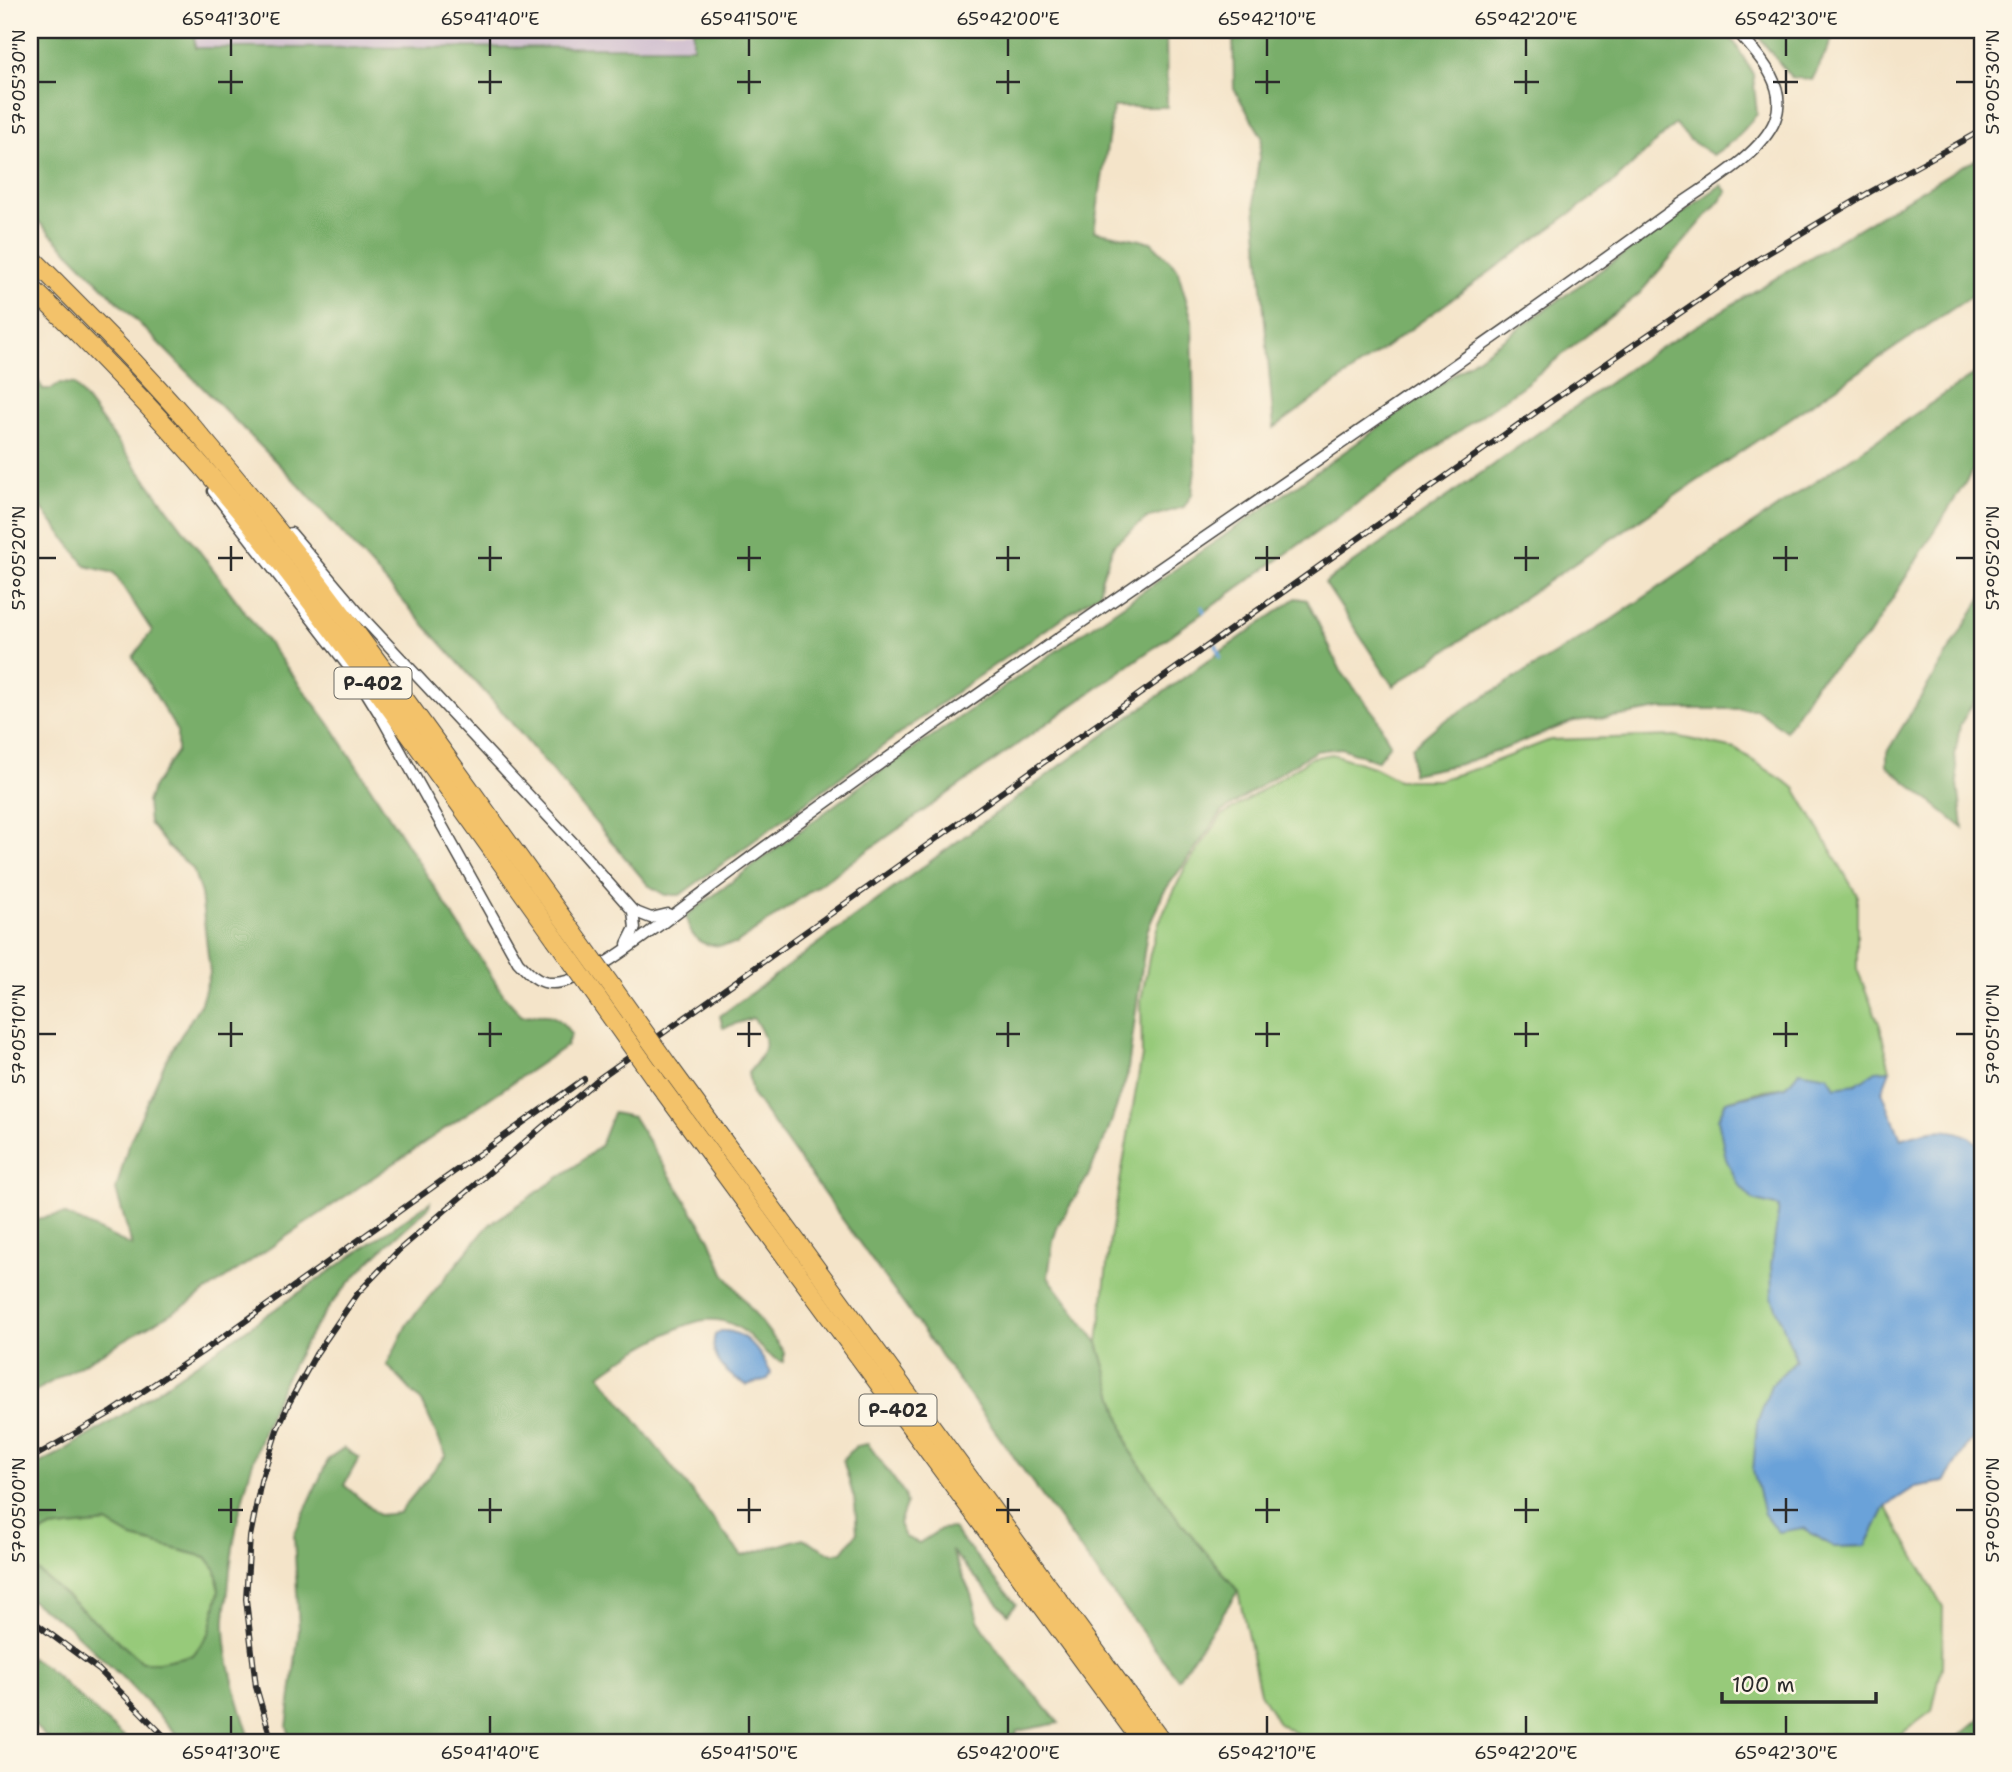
<svg xmlns="http://www.w3.org/2000/svg" width="2012" height="1772" viewBox="0 0 2012 1772" font-family="'Shantell Sans',sans-serif">
  <style>
    .industrial { fill: #cfbdcf }
    .green { fill: #97ca7a; stroke: #617a52; stroke-width: 2 }
    .forest { fill: #79ae6a; stroke: #526c4a; stroke-width: 2 }
    .water { fill: #6ba2d9; stroke: #4b6682; stroke-width: 2 }
    .lines { fill: none; stroke-linecap: round; stroke-linejoin: round }
    .stream { stroke: #6ba2d9; stroke-width: 3.5 }
    .minor-casing { stroke: #494743; stroke-width: 13 }
    .primary-casing { stroke: #494743; stroke-width: 20 }
    .minor { stroke: #fff; stroke-width: 10 }
    .primary { stroke: #f3c26a; stroke-width: 18 }
    .rail-casing { stroke: #2b2b2b; stroke-width: 6 }
    .rail { stroke: #fcf5e5; stroke-width: 3.5; stroke-dasharray: 10; stroke-linecap: butt }
    .primary-bridge-casing { stroke: #494743; stroke-width: 20; stroke-linecap: butt }
    .primary-bridge { stroke: #f3c26a; stroke-width: 18 }
    .ticks { fill: none; stroke: #2b2b2b; stroke-width: 2.5 }
    .labels { text-anchor: middle; stroke-width: 6; stroke-linejoin: round; paint-order: stroke }
    .shield { fill: #fcf5e5; stroke: #6a6863; stroke-width: 2 }
    .shield-label { font-size: 19px; font-weight: bold; fill: #2b2b2b }
    .neatline { fill: none; stroke: #2b2b2b; stroke-width: 2.5 }
    .ticks-label { font-size: 18px; text-anchor: middle; fill: #2b2b2b }
  </style>
  <rect width="100%" height="100%" fill="#fcf5e5"/>
  <filter id="ink" filterUnits="userSpaceOnUse"><feTurbulence type="fractalNoise" baseFrequency=".0143" numOctaves="2"/><feDisplacementMap in="SourceGraphic" scale="14" xChannelSelector="R" yChannelSelector="G"/><feConvolveMatrix kernelMatrix="1 2 1 2 8 2 1 2 1" color-interpolation-filters="sRGB"/></filter>
  <filter id="wash" filterUnits="userSpaceOnUse"><feTurbulence type="fractalNoise" baseFrequency=".00686" numOctaves="4" result="noise"/><feDisplacementMap in="SourceGraphic" scale="28" xChannelSelector="R" yChannelSelector="G"/><feGaussianBlur stdDeviation="1.57" result="paint"/><feColorMatrix in="noise" values="0 0 0 0 0 0 0 0 0 0 0 0 0 0 0 0 0 1.4 0 .05"/><feComposite in="paint" operator="in"/></filter>
  <g filter="url(#wash)">
    <rect width="100%" height="100%" fill="#f4e4c9"/>
    <path class="industrial" d="M194,30H693V47L194,48Z"/>
    <g class="green">
      <path d="M1675,736L1735,749L1795,788L1857,895V969L1880,1026L1890,1070C1870,1071 1872,1078 1856,1084C1836,1091 1811,1086 1790,1087C1769,1088 1746,1095 1726,1101L1718,1119L1723,1138L1753,1200L1779,1207L1796,1361L1771,1386L1803,1528L1834,1547L1866,1546L1886,1506L1943,1607L1942,1667L1932,1711L1890,1742H1312L1278,1723L1260,1693L1238,1591L1178,1519L1130,1451L1098,1343L1110,1239L1142,1055L1141,1000L1150,953L1159,922L1185,868L1222,816L1311,758L1332,754L1373,767L1398,780H1438L1478,768L1550,740Z"/>
      <path d="M107,1523L133,1538L206,1557L216,1570L219,1591L210,1632L193,1655L159,1662H142L33,1567L30,1539L49,1529Z"/>
    </g>
    <g class="forest">
      <path d="M30,30H194L195,48L693,47V30H1162L1166,33L1167,107H1113L1094,231L1151,242L1177,268L1192,320L1195,470L1192,494L1184,507L1147,518L1114,544L1101,580L1100,592L970,682L680,895H665L648,885L499,708L298,484L30,213Z"/>
      <path d="M1233,30H1723L1735,43L1753,74L1757,114L1736,139L1713,155L1690,140L1675,124L1614,182L1274,428L1254,194L1262,137L1234,89Z"/>
      <path d="M1753,30H1837L1812,80L1791,77Z"/>
      <path d="M1982,158V289L1393,686L1325,583L1650,354L1962,166Z"/>
      <path d="M1721,185L1727,192L1639,294L1524,385L736,944C709,948 691,946 686,916L864,783L1289,491Z"/>
      <path d="M30,368L43,389H52L60,383L74,384L333,729L505,997L522,1016C547,1014 556,1011 571,1034L566,1046L189,1303L30,1394V1220L64,1214L132,1246L116,1190L128,1146L167,1058L201,1003L210,973L201,894L193,869L168,847L149,823L147,802L153,787L177,751V731L133,657L152,631L114,573L86,566L30,493Z"/>
      <path d="M1982,369V456L1868,637L1817,682L1786,731L1756,709H1659L1621,716L1574,721L1504,749L1460,764L1412,774V747L1438,725L1611,620Z"/>
      <path d="M1982,597V688L1960,725L1955,756L1963,828L1887,766V752Z"/>
      <path d="M1296,598L1307,600L1341,671L1376,716L1390,744L1377,761L1341,748L1316,751L1286,769L1222,812L1163,893L1147,931L1127,1076L1107,1134L1087,1178L1058,1225L1053,1241L1048,1277L1098,1343L1130,1451L1178,1519L1238,1591L1178,1679L1104,1582L752,1094L748,1073C766,1052 772,1042 753,1018L723,1028L720,1016L1060,766Z"/>
      <path d="M613,1113L633,1117L710,1239L724,1273L784,1352V1362C764,1358 757,1340 742,1330C730,1322 720,1319 706,1320C682,1321 619,1360 600,1375L742,1556L803,1538L832,1554L842,1552L857,1533L855,1502L843,1460C849,1450 857,1445 868,1444L904,1493L906,1505L899,1524L905,1537L919,1543L941,1529L952,1528L1016,1604L1008,1614L951,1550L971,1594L978,1620L985,1631L1001,1655L1059,1723L1017,1731L1015,1742H292L287,1727L299,1630L294,1535L329,1458L344,1448L359,1458L344,1485L379,1515L399,1513L446,1455L422,1402L387,1365L407,1324L489,1225L574,1167L600,1146Z"/>
      <path d="M430,1202L429,1207C391,1241 351,1275 322,1317C268,1394 235,1498 228,1591C227,1603 224,1616 225,1628C226,1667 240,1706 251,1742H184L122,1677L67,1625L30,1600V1554L33,1567L142,1662H159L193,1655L210,1632L219,1591L216,1570L206,1557L133,1538L107,1523L49,1529L30,1539V1468L58,1454L122,1415Z"/>
      <path d="M30,1657L46,1667L129,1742H51L30,1721Z"/>
      <path d="M1982,1717V1742H1952Z"/>
    </g>
    <g class="water">
      <path d="M1890,1070L1882,1091L1901,1139C1929,1129 1960,1123 1982,1148V1432L1969,1443L1944,1482L1915,1487L1886,1506L1866,1546L1834,1547L1803,1528L1778,1532L1764,1514L1753,1471L1757,1423L1771,1385L1796,1360L1772,1297L1771,1265L1779,1207L1753,1200L1738,1184L1726,1159L1718,1119L1726,1101L1786,1087L1799,1071L1828,1076L1835,1087L1856,1084L1876,1071Z"/>
      <path d="M721,1331C746,1329 761,1354 771,1373L768,1379L747,1385C729,1377 708,1358 715,1335Z"/>
    </g>
    <g class="lines">
      <g class="stream">
        <path d="M1202,607L1204,612"/>
        <path d="M1216,645L1220,657"/>
      </g>
    </g>
  </g>
  <g filter="url(#ink)">
    <g class="lines">
      <defs>
        <g id="minor">
          <path d="M213,491L358,679L382,718L518,962C526,970 533,979 544,982C578,991 637,940 664,922C952,704 1255,507 1550,298C1594,267 1638,235 1682,203C1711,183 1762,153 1775,120C1789,85 1757,54 1736,30"/>
          <path d="M291,533L362,617L576,846L633,911L651,918L668,914"/>
          <path d="M627,944L635,928L633,911"/>
        </g>
        <g id="primary">
          <path d="M30,256C85,311 140,366 191,425C328,584 446,758 570,928"/>
          <path d="M30,286C103,357 175,432 240,511C351,649 452,794 555,938"/>
          <path d="M670,1068L1162,1742"/>
          <path d="M655,1079L1142,1742"/>
        </g>
      </defs>
      <use href="#minor" class="minor-casing"/>
      <use href="#primary" class="primary-casing"/>
      <use href="#minor" class="minor"/>
      <use href="#primary" class="primary"/>
      <defs>
        <g id="rail">
          <path d="M30,1459L112,1412L202,1352L584,1079"/>
          <path d="M30,1619L99,1670L170,1742"/>
          <path d="M272,1742L256,1687L246,1599L250,1537L261,1481L277,1430L289,1403L316,1354L358,1293L399,1250L597,1080L1546,405L1760,258L1870,192L1982,130"/>
        </g>
      </defs>
      <use href="#rail" class="rail-casing"/>
      <use href="#rail" class="rail"/>
      <defs>
        <g id="primary-bridge">
          <path d="M570,928L670,1068"/>
          <path d="M555,938L655,1079"/>
        </g>
      </defs>
      <use href="#primary-bridge" class="primary-bridge-casing"/>
      <use href="#primary-bridge" class="primary-bridge"/>
    </g>
  </g>
  <path class="ticks" d="M231,38V56M490,38V56M749,38V56M1008,38V56M1267,38V56M1526,38V56M1786,38V56M231,70V94M490,70V94M749,70V94M1008,70V94M1267,70V94M1526,70V94M1786,70V94M38,82H56M218,82H243M478,82H502M737,82H761M996,82H1020M1255,82H1280M1514,82H1539M1773,82H1798M1956,82H1974M231,546V571M490,546V571M749,546V571M1008,546V571M1267,546V571M1526,546V571M1786,546V571M38,558H56M218,558H243M478,558H502M737,558H761M996,558H1020M1255,558H1280M1514,558H1539M1773,558H1798M1956,558H1974M231,1022V1047M490,1022V1047M749,1022V1047M1008,1022V1047M1267,1022V1047M1526,1022V1047M1786,1022V1047M38,1034H56M218,1034H243M478,1034H502M737,1034H761M996,1034H1020M1255,1034H1280M1514,1034H1539M1773,1034H1798M1956,1034H1974M231,1498V1523M490,1498V1523M749,1498V1523M1008,1498V1523M1267,1498V1523M1526,1498V1523M1786,1498V1523M38,1510H56M218,1510H243M478,1510H502M737,1510H761M996,1510H1020M1255,1510H1280M1514,1510H1539M1773,1510H1798M1956,1510H1974M231,1716V1734M490,1716V1734M749,1716V1734M1008,1716V1734M1267,1716V1734M1526,1716V1734M1786,1716V1734"/>
  <g class="labels">
    <g class="shield">
      <rect x="334.5" y="667.5" width="77" height="31" rx="5"/>
      <rect x="859.5" y="1394.5" width="77" height="31" rx="5"/>
    </g>
    <g class="shield-label">
      <text x="373" y="690">Р-402</text>
      <text x="898" y="1417">Р-402</text>
    </g>
  </g>
  <rect width="2012" height="1772" fill="none" stroke="#fcf5e5" stroke-width="77"/>
  <path d="M1722 1692v10h154v-10" fill="none" stroke="#2b2b2b" stroke-width="3.5"/>
  <text x="1732" y="1692" font-size="21" fill="#2b2b2b" stroke="#fcf5e5" stroke-width="5" paint-order="stroke">100 m</text>
  <rect x="38" y="38" width="1936" height="1696" class="neatline"/>
  <g class="ticks-label">
    <text x="231" y="25">65°41'30"E</text>
    <text x="490" y="25">65°41'40"E</text>
    <text x="749" y="25">65°41'50"E</text>
    <text x="1008" y="25">65°42'00"E</text>
    <text x="1267" y="25">65°42'10"E</text>
    <text x="1526" y="25">65°42'20"E</text>
    <text x="1786" y="25">65°42'30"E</text>
    <text transform="translate(19 82) rotate(-90)" y="6">57°05'30"N</text>
    <text transform="translate(1993 82) rotate(-90)" y="6">57°05'30"N</text>
    <text transform="translate(19 558) rotate(-90)" y="6">57°05'20"N</text>
    <text transform="translate(1993 558) rotate(-90)" y="6">57°05'20"N</text>
    <text transform="translate(19 1034) rotate(-90)" y="6">57°05'10"N</text>
    <text transform="translate(1993 1034) rotate(-90)" y="6">57°05'10"N</text>
    <text transform="translate(19 1510) rotate(-90)" y="6">57°05'00"N</text>
    <text transform="translate(1993 1510) rotate(-90)" y="6">57°05'00"N</text>
    <text x="231" y="1759">65°41'30"E</text>
    <text x="490" y="1759">65°41'40"E</text>
    <text x="749" y="1759">65°41'50"E</text>
    <text x="1008" y="1759">65°42'00"E</text>
    <text x="1267" y="1759">65°42'10"E</text>
    <text x="1526" y="1759">65°42'20"E</text>
    <text x="1786" y="1759">65°42'30"E</text>
  </g>
</svg>
